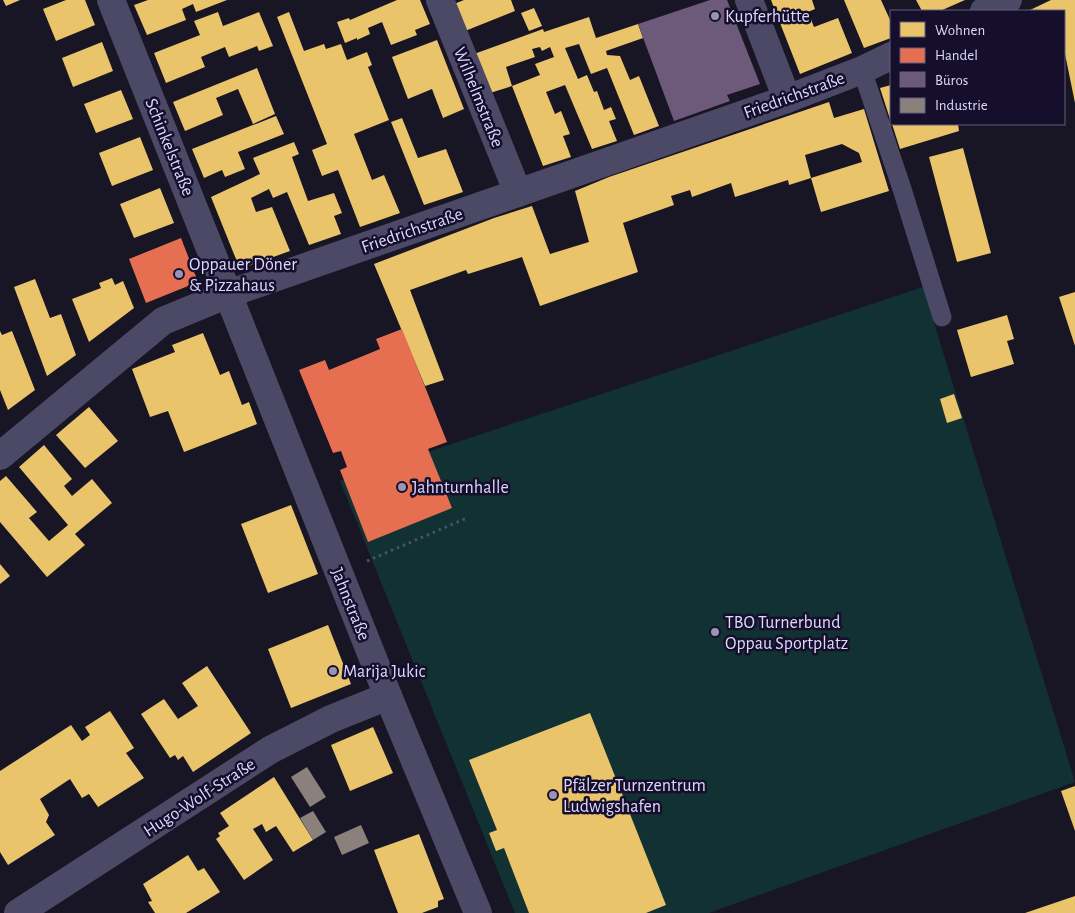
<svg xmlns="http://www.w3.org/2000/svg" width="1075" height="913" viewBox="0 0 1075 913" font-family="'Alegreya Sans',sans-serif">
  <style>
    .green { fill: #123133 }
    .homes { fill: #e9c46a }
    .shops { fill: #e76f51 }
    .offices { fill: #6d597a }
    .industry { fill: #8a817c }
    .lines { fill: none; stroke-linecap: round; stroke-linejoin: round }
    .path { stroke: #465466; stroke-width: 3; stroke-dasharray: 2.5 4; stroke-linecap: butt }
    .lane { stroke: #4c4966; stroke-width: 19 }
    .street { stroke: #4c4966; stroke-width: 28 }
    .poi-dot { fill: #9994b3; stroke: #150f2b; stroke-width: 2 }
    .labels { text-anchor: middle; stroke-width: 5; stroke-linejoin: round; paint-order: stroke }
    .poi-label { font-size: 18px; fill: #ded8ff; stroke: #150f2b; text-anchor: start }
    .street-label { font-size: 18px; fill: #ded8ff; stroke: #150f2b }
  </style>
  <rect width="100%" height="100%" fill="#181525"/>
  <path class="green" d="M923,287L1075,782L709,913H515L340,481Z"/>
  <g class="homes">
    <path d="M3,0H20L6,6Z"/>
    <path d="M66,0H85L95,25L56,41L43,9Z"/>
    <path d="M148,0H227L196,12L193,4L182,9L186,20L147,35L134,5Z"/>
    <path d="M397,0H420L430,24L415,30L417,35L391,45L382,22L368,28L370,34L357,40V38L345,43L337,22L349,18L350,20Z"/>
    <path d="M464,0H511L515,11L465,31L454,4Z"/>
    <path d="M771,0H812L815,9L808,12L814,27L838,18L852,53L800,74Z"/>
    <path d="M844,0H881L891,22V38L864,48Z"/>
    <path d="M916,0H965L940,11H922Z"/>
    <path d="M1051,0H1075V103L1064,49V11H1028Z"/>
    <path d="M534,8L542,26L529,31L521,13Z"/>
    <path d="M218,12L223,26L259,12L273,46L259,51L257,46L229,57L225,47L201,57L205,67L166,83L154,53L200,35L194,21Z"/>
    <path d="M289,12L304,51L324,44L326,49L341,44L347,60L367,52L372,65L368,67L389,120L354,134L372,180L384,175L400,213L360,227L338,170L322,176L312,150L327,144L277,17Z"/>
    <path d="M589,17L596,38L638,24L643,38L606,51L607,55L620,56L630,80L639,76L659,126L634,135L607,68L591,74L579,44L565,48L578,79L587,75L594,92L597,91L604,110L611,107L616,119L609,121L617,141L592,149L565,85L546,92L555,114L561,111L570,134L563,136L571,157L543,166L512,86L540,75L535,64L554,57L550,47L542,51L540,47L532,49L535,57L506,67L512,86L490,93L474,54L543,29L544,32Z"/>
    <path d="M437,40L464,109L443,118L432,89L408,99L392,57Z"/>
    <path d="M102,42L113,71L73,87L62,58Z"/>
    <path d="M257,68L275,114L253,124L238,89L216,98L223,115L185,131L173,102Z"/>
    <path d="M891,85V122L880,88Z"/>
    <path d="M121,90L133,119L96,133L84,104Z"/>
    <path d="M829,102L834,118L864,109L889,191L821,212L811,178L862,162L859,153L842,144L805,155L811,178L789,185L788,180L735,197L731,183L692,197L690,190L671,196L674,205L623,223L638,272L586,290L540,306L522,257L468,274L466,270L410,290L444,380L425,386L374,264L494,218L532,206L550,254L589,242L575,191L609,177Z"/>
    <path d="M276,116L284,134L238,152L245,169L225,177L222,170L204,178L192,149Z"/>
    <path d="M402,118L418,158L446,149L463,192L424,205L391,122Z"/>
    <path d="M892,124H958L959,131L900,149Z"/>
    <path d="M140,137L153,170L112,186L99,153Z"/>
    <path d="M294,142L299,154L292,157L308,201L334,193L342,213L334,216L341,234L309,245L287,192L273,198L269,189L251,198L256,212L272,207L290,251L240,269L211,197L260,174L253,158Z"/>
    <path d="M963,148L991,253L957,262L929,157Z"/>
    <path d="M160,188L174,223L134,238L120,204Z"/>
    <path d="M112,278L115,285L123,281L134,308L89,342L72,299L101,288L99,283Z"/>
    <path d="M35,279L50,318L61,314L76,355L47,376L14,287Z"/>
    <path d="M1075,292V346L1059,297Z"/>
    <path d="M1007,315L1014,339L1007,341L1014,364L971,377L957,330Z"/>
    <path d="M0,331L2,335L12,331L35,390L8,410L0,390Z"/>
    <path d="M203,333L220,375L229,371L242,405L249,402L257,424L184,452L168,411L150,417L132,369L175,352L172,345Z"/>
    <path d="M954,394L962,418L947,423L940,399Z"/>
    <path d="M89,407L118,441L85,468L56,435Z"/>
    <path d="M44,445L72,479L64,486L72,496L92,479L112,503L75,534L85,545L47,577L0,522V481L6,476L37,512L29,518L49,541L68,525L19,467Z"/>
    <path d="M291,505L318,574L268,593L241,524Z"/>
    <path d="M0,564L10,576L0,584Z"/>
    <path d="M328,625L351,684L291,708L268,649Z"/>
    <path d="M207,666L251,733L193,772L183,756L178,760L175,755L170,758L141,714L164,699L178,719L198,706L182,683Z"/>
    <path d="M110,711L134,748L126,753L144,778L98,807L89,794L82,798L70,779L40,799L49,815L46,822L55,835L8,865L0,852V771L71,725L82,741L90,735L85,727Z"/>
    <path d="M590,713L666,905L646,913H529L504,848L496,851L489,833L497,830L469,760Z"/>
    <path d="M373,727L393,773L350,791L331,745Z"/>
    <path d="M274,777L313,840L293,852L276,826L266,832L262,824L253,829L273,860L244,880L216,839L220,836L218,833L229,826L220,813Z"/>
    <path d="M1075,786V831L1061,791Z"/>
    <path d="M419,834L444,899L438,901V907L422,913H398L374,850Z"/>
    <path d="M188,855L198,871L204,868L220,892L186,913H155L148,902L152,901L143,884Z"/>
    <path d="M1075,896V913H1025Z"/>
  </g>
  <g class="shops">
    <path d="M181,238L198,282L146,303L129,259Z"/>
    <path d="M402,329L447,442L428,449L452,508L368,542L340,470L347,467L341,451L333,453L299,370L325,360L329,370L380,349L376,339Z"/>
  </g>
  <path class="offices" d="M710,0H727L760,84L727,95L730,101L674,121L638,24Z"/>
  <g class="industry">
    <path d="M307,767L326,797L310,807L291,777Z"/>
    <path d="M313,811L326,832L313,840L300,818Z"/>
    <path d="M361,825L369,843L342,855L334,837Z"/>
  </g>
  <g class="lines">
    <path class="path" d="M367,561L467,518"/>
    <path class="lane" d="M862,70L902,189L942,317"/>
    <g class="street">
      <path d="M111,0L388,696L478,913"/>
      <path d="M440,0L518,193"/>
      <path d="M749,0L787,99"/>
      <path d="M984,11L1008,0"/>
      <path d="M0,456L163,321L228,294L787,99L862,70L891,56"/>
      <path d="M18,913L270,750L331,719L388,696"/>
    </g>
  </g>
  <g class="poi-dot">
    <circle cx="715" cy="16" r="5"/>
    <circle cx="179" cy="274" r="5"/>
    <circle cx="402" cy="487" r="5"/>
    <circle cx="715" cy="632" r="5"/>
    <circle cx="333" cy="671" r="5"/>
    <circle cx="553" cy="795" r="5"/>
  </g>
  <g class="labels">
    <g class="poi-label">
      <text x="725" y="22">Kupferhütte</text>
      <text x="189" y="270">Oppauer Döner<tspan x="189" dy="21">&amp; Pizzahaus</tspan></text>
      <text x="412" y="493">Jahnturnhalle</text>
      <text x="725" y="628">TBO Turnerbund<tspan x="725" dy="21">Oppau Sportplatz</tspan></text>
      <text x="343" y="677">Marija Jukic</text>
      <text x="563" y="791">Pfälzer Turnzentrum<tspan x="563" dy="21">Ludwigshafen</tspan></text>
    </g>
    <g class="street-label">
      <text transform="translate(794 95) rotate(-20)" y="6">Friedrichstraße</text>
      <text transform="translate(479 97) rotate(68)" y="6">Wilhelmstraße</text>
      <text transform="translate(170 147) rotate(68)" y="6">Schinkelstraße</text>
      <text transform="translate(412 230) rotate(-19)" y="6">Friedrichstraße</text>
      <text transform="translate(351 604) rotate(68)" y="6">Jahnstraße</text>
      <text transform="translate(199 797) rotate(-33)" y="6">Hugo-Wolf-Straße</text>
    </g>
  </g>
  <rect x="890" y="10" width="175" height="115" fill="#150f2b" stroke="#655f80"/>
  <rect x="900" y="22" width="25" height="15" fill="#e9c46a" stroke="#655f80"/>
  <text x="935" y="35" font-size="15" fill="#ded8ff">Wohnen</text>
  <rect x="900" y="48" width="25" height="15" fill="#e76f51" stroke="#655f80"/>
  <text x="935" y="60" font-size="15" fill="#ded8ff">Handel</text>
  <rect x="900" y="72" width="25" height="15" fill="#6d597a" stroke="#655f80"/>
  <text x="935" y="85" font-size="15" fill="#ded8ff">Büros</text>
  <rect x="900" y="98" width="25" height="15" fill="#8a817c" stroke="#655f80"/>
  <text x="935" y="110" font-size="15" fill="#ded8ff">Industrie</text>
</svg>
